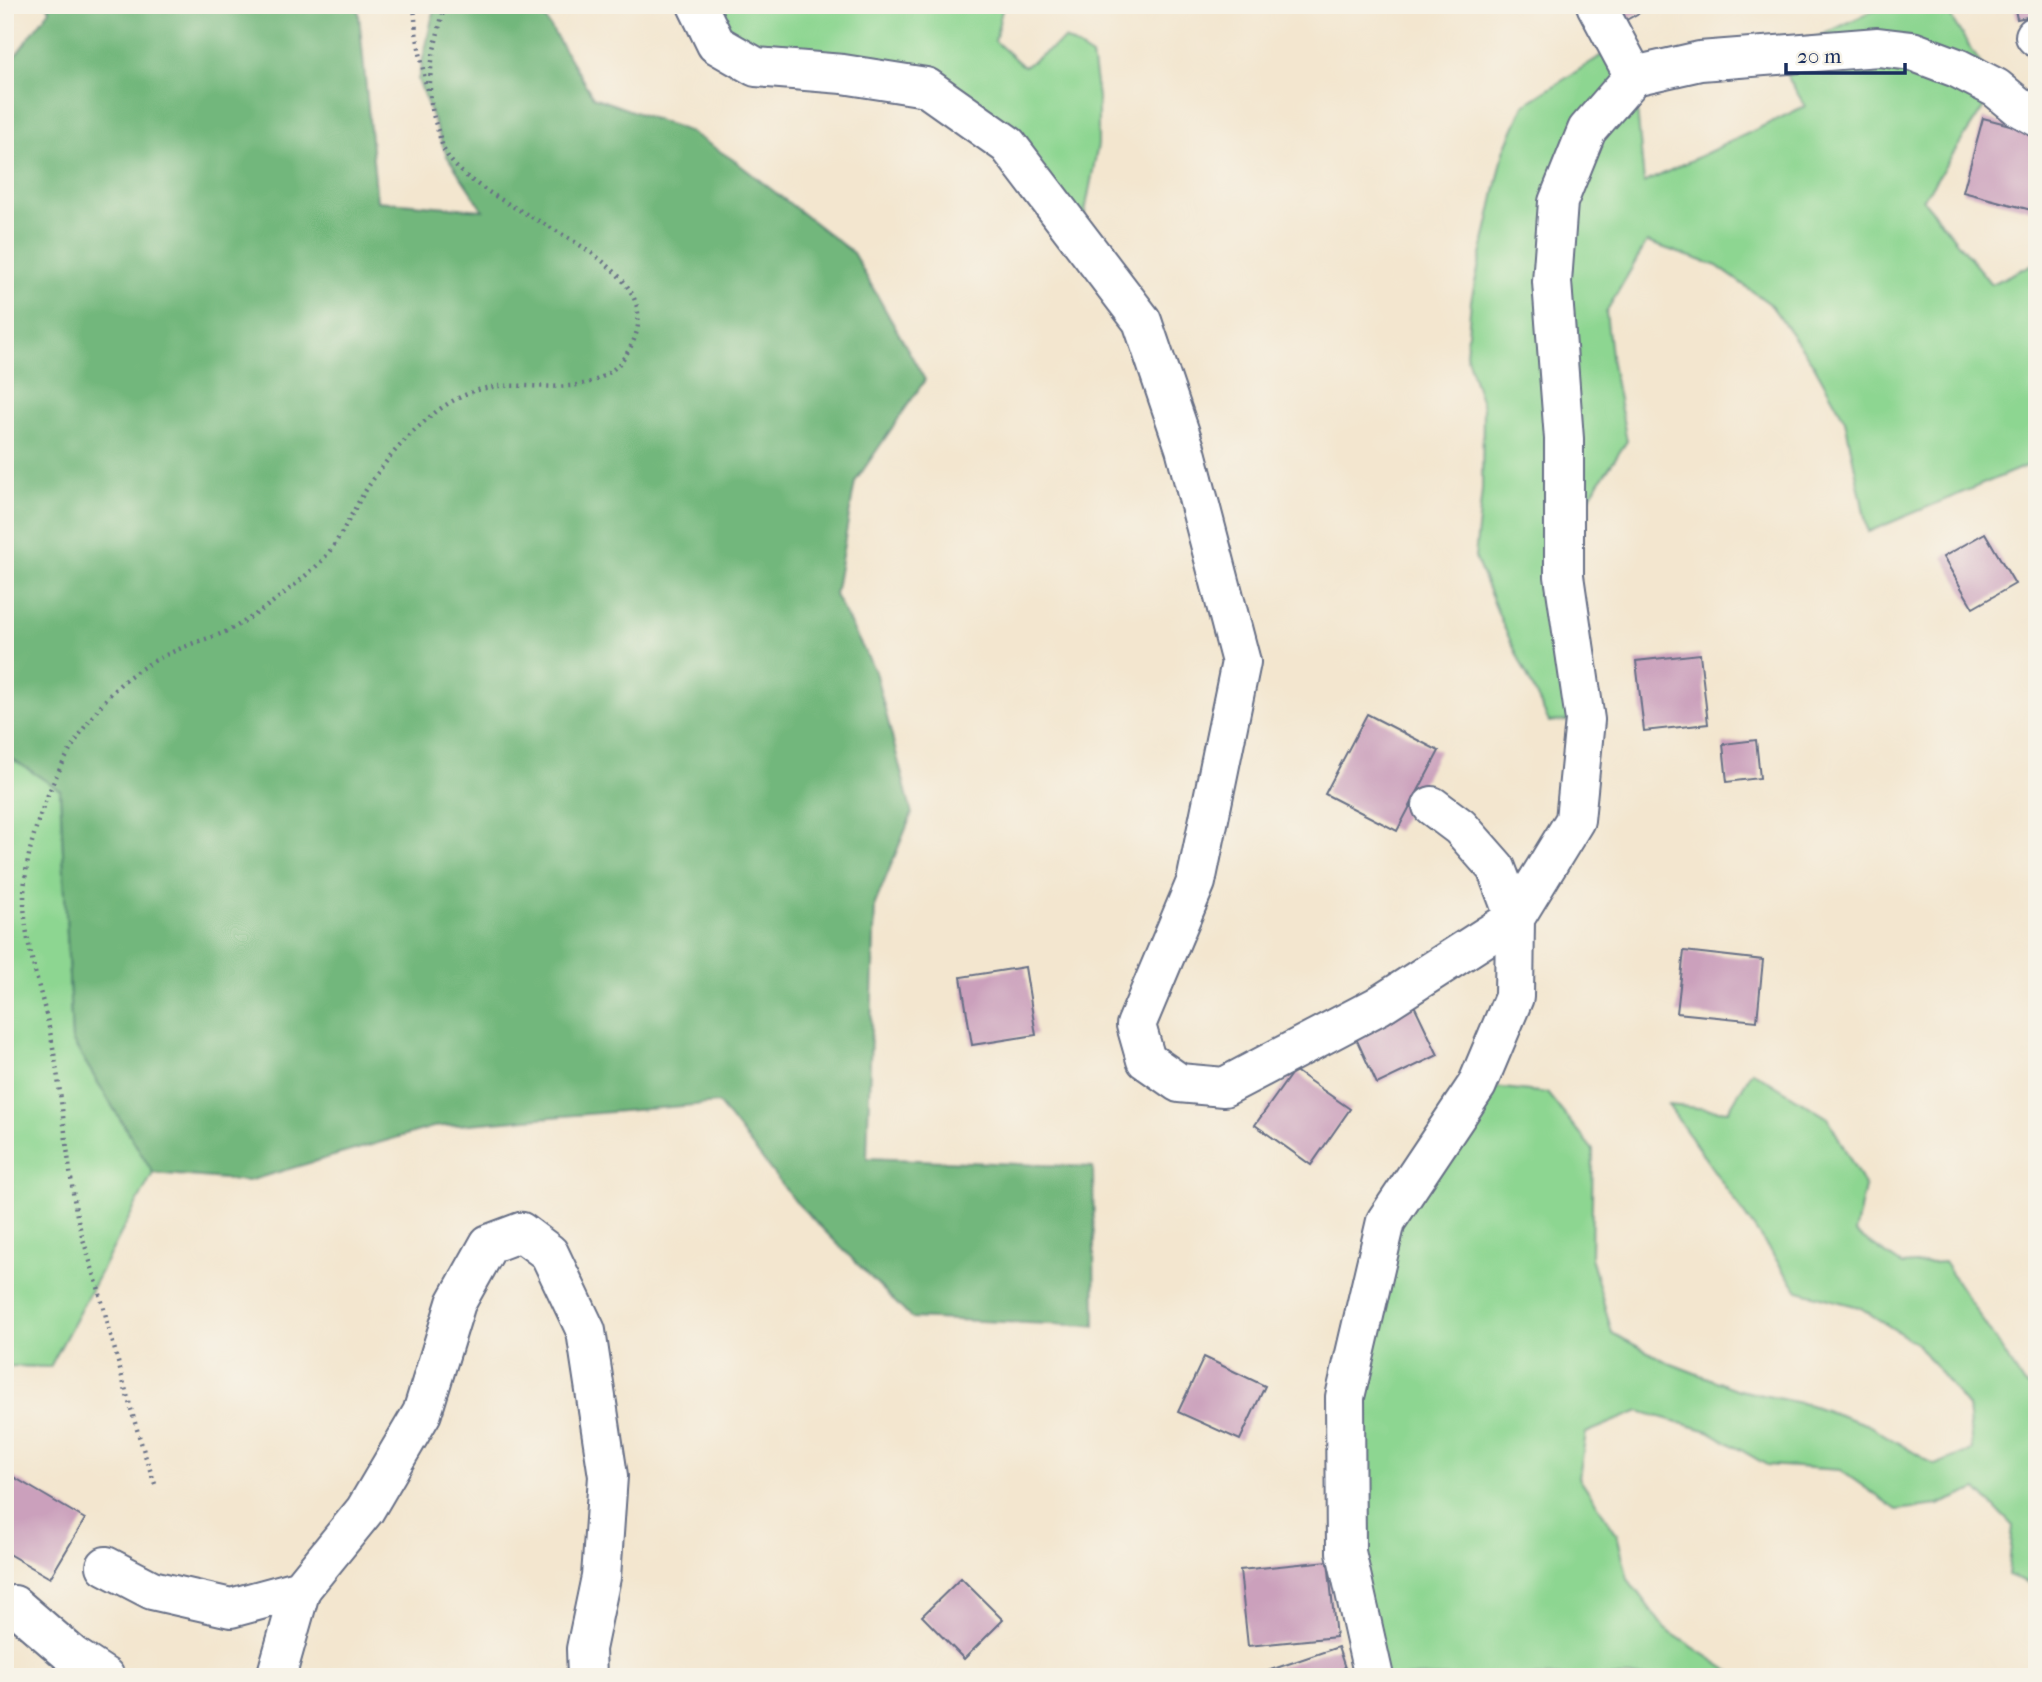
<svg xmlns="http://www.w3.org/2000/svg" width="2042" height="1682" viewBox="0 0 2042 1682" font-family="'IM FELL French Canon',serif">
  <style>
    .green { fill: #8dd691; stroke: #548278; stroke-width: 2 }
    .forest { fill: #72b77b; stroke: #46736c; stroke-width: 2 }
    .building { fill: #cba0bc }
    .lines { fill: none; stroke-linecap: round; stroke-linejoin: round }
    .minor-casing { stroke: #676f86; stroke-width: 42 }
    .path { stroke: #676f86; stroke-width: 4.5; stroke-dasharray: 2 5; stroke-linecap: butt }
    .minor { stroke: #fff; stroke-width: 38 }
  </style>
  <rect width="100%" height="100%" fill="#f7f3e8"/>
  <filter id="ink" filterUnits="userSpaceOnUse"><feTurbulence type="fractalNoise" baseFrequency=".0143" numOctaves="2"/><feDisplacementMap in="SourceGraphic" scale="14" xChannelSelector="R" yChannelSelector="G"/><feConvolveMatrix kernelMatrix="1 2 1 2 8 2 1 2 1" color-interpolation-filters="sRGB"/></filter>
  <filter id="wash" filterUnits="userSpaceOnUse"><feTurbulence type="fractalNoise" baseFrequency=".00686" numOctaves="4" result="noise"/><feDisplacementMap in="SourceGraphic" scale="28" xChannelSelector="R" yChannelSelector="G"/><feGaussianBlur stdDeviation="1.57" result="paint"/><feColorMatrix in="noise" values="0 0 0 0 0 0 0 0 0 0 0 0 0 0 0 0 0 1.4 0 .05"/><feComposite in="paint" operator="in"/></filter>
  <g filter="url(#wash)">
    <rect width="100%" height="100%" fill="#f3e6cf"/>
    <g class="green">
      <path d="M697,5H1003L995,41L1024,67L1065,39L1092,56L1098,97V145L1080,238L926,87L756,67Z"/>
      <path d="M1885,5H1943L1996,88L1923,200L1991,284L2037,262V466L2033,463L1868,532L1845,420L1814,365L1770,304L1717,266L1647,242L1606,312L1612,363L1627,441L1564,534L1585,720L1549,722L1503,625L1475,557L1482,490L1483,407L1466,354L1471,301L1504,151L1524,105L1618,45L1634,76L1644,183L1805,106L1776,57Z"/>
      <path d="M5,754L60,790L72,1040L153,1173L50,1367L5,1366Z"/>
      <path d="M1752,1071L1828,1118L1865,1187L1855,1233L1902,1265L1944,1262L2025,1385L2037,1390V1586L2008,1575L2013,1526L1977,1489L1938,1505L1897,1510L1840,1470L1767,1465L1708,1431L1639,1411L1586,1433L1579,1477L1617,1534L1628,1579L1665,1629L1739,1677H1374L1345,1397L1386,1221L1477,1085L1547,1093L1593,1150L1591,1257L1612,1333L1669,1363L1739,1390L1810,1405L1868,1425L1935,1465L1972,1450L1968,1407L1917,1344L1859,1307L1798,1291L1668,1105L1728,1111Z"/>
    </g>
    <path class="forest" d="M47,5H358L377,201L483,210L447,156L418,80L435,5H537L593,97L690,132L735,161L853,253L925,380L855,482L835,595L875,671L912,814L875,904L867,1158L1093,1167L1095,1326L911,1318L795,1201L718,1103L433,1127L248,1181L153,1173L72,1040L60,790L5,754V69L50,10Z"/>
    <g id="blocks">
      <g class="building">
        <path d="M1611,5H1653L1621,23Z"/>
        <path d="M2014,5H2037V15L2017,19Z"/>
        <path d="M1983,118L2037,132V203L2035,211L1963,192Z"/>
        <path d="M1985,533L2015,584L1973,608L1943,557Z"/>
        <path d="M1700,654L1708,724L1644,731L1636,661Z"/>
        <path d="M1367,714L1439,751L1397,831L1325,794Z"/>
        <path d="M1756,740L1760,778L1727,782L1723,744Z"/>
        <path d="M1684,951L1763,960L1757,1021L1677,1013Z"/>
        <path d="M1025,967L1036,1035L972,1045L961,977Z"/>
        <path d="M1414,1005L1438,1055L1377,1084L1354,1034Z"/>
        <path d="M1294,1070L1350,1109L1311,1165L1255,1125Z"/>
        <path d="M1204,1357L1265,1386L1240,1440L1178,1412Z"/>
        <path d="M5,1472L85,1519L50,1578L5,1552Z"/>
        <path d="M1328,1561L1336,1637L1248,1646L1240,1570Z"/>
        <path d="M961,1578L1003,1620L964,1659L922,1616Z"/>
        <path d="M1338,1647L1348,1677H1253V1676Z"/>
      </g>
    </g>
  </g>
  <g filter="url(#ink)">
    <use href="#blocks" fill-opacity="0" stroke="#676f86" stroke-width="2"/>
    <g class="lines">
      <defs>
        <g id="minor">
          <path d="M697,5L716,44L756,67L843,74L926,87L1008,145L1142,321L1185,448L1241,662L1196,882L1136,1025L1146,1060L1179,1083L1224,1087L1378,1006L1515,918L1496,868L1460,827L1432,806"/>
          <path d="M2035,36L2037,38"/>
          <path d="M1634,76L1700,61L1878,47L1912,51L1957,68L1996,88L2019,107L2037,117"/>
          <path d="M106,1566L152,1590L231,1608L301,1589L365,1510L422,1413L456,1303L489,1244L521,1232L549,1253L586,1331L608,1476L601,1577L586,1649L587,1677"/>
          <path d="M14,1605L73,1656L105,1677"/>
          <path d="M276,1677L301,1589"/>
          <path d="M1374,1677L1346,1552L1345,1397L1386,1221L1477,1085L1514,997L1515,918L1575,820L1585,720L1564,576V439L1552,282L1558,202L1587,130L1634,76L1596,5"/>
        </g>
      </defs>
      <use href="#minor" class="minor-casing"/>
      <g class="path">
        <path d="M414,5L416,32L427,90"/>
        <path d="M155,1484C133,1423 118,1361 101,1298C93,1267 80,1236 75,1205C66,1150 62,1096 52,1042C42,988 19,935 25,880C32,816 66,745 108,697C129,672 159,657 189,645C201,640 214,637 225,632C256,617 287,592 312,570C335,551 346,523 361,498C381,465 406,435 437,411C455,398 476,388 499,386C547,383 601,401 630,348C681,256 484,216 447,155C442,148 440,136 437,128C422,84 434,49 445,5"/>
      </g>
      <use href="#minor" class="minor"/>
    </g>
  </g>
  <rect width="2042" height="1682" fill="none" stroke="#f7f3e8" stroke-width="28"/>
  <path d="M1786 63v10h119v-10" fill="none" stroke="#1b2f5e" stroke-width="3.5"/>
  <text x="1797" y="63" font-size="21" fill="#1b2f5e" stroke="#f7f3e8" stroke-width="5" paint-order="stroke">20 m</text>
</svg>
